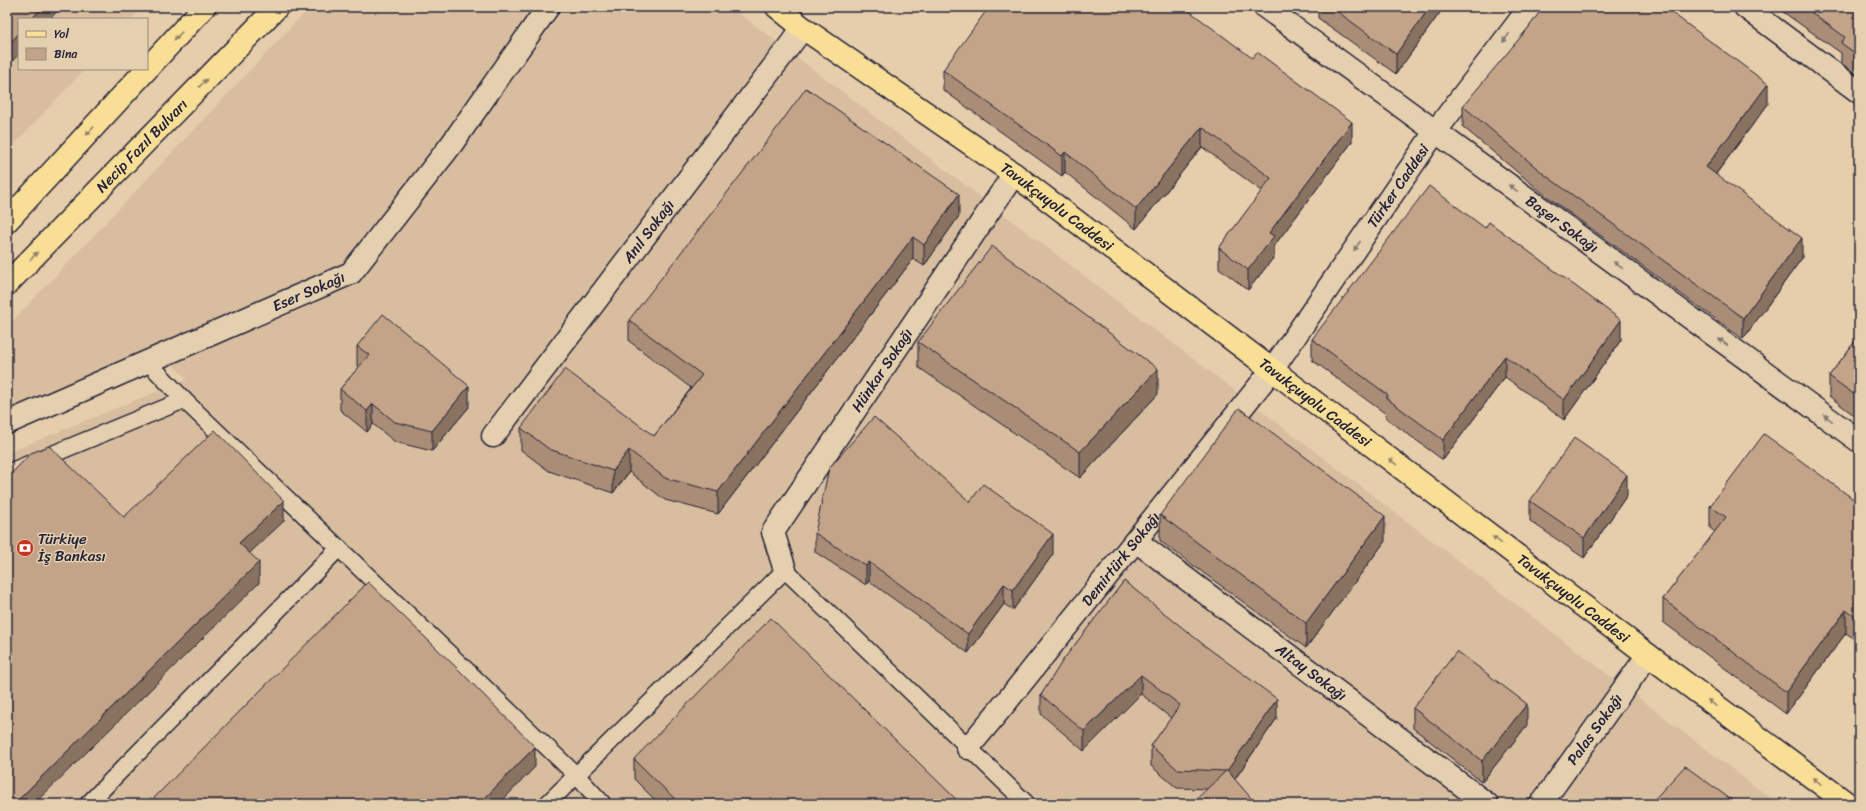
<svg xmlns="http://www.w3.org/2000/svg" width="1866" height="811" viewBox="0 0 1866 811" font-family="Sriracha,sans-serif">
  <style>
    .built { fill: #d8be9f }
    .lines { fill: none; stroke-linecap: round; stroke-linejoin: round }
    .lane-casing { stroke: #22223b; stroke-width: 19 }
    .street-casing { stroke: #22223b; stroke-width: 25 }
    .secondary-casing { stroke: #22223b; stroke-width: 25 }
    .primary-casing { stroke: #22223b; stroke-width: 25 }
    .lane { stroke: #e4cfae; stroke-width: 16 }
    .street { stroke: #e4cfae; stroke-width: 22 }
    .secondary { stroke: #e4cfae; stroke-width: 22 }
    .primary { stroke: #f9df96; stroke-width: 22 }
    .wall { fill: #a98d76; stroke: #22223b }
    .shaded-wall { fill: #897360; stroke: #22223b }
    .building { fill: #c4a489; stroke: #22223b }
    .oneway { fill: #8e8068 }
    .oneway2 { fill: #837874 }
    .labels { text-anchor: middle; stroke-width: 3; stroke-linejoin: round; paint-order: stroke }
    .street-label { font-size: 15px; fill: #22223b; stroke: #e4cfae }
    .poi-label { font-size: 15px; fill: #22223b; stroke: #e4cfae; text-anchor: start }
  </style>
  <rect width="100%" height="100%" fill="#e6cdab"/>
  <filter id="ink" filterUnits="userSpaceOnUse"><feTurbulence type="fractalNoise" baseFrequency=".025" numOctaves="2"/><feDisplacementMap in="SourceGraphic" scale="8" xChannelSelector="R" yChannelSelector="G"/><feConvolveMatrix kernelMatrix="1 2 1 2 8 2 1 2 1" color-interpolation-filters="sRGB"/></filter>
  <g filter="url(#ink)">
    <g class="built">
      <path d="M7,7H143L132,19H19V69H85L7,152Z"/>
      <path d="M310,7H731L1778,804H1500L1490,797L1487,804H7V453L187,379L170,362L7,427V327Z"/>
    </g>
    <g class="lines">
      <defs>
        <g id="lane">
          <path d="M148,362L184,400L576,775L603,804"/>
          <path d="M7,473L184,400"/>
          <path d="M88,804L339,548"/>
          <path d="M547,804L785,570L1027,804"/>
        </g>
        <g id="street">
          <path id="s1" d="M1265,7L1859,441"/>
          <path d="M1745,7L1859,92"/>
          <path id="s2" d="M7,423L351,273L451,145L548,7"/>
          <path id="s3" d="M493,436L803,28"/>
          <path id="s4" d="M1136,541L1487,804"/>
          <path id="s5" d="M785,570L773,532L1014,174"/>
          <path id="s6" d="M968,748L1007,701L1272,370"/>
          <path id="s7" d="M1541,804L1648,655"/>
        </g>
        <g id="secondary">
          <path id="s8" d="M1272,370L1435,132L1530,7"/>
        </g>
        <g id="primary">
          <path id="s9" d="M777,7L803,28L1014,174L1648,655L1848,804"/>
          <path d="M7,221L204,7"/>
          <path id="s10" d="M7,284L277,7"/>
        </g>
      </defs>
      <use href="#lane" class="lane-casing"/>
      <use href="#street" class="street-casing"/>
      <use href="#secondary" class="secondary-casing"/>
      <use href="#primary" class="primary-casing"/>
      <use href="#lane" class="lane"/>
      <use href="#street" class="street"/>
      <use href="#secondary" class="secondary"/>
      <use href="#primary" class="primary"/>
    </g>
    <g class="wall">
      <path d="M1318,7H1444L1396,74L1318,18Z"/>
      <path d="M1776,7H1859V76L1841,63V53Z"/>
      <path d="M943,70L1352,142L1274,246V257L1248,290L1219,268V248L1262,191L1202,147L1136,229L1065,172L1062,176L943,90Z"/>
      <path d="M1768,104L1716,174L1802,258L1743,339L1545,195L1463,127V106Z"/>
      <path d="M959,216L924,266L913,259L718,514L665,500L629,472L613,493L549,471L521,450V428L654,436L691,388L629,341V320Z"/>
      <path d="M1859,336V419L1829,396V376Z"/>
      <path d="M1312,339L1621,340L1564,420L1505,377L1443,460L1386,418V414L1312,360Z"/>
      <path d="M918,342L1158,394L1080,478L918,367Z"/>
      <path d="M357,346L469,407L432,451L395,442L373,424L367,432L340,410V389L359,367L357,366Z"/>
      <path d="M1627,495L1584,558L1530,521V501Z"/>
      <path d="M970,502L1053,554L1013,610L1004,604L968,653L869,581L866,585L815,552V533Z"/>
      <path d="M1859,503V642L1846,633L1786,714L1663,622V599L1715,532L1710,528V506Z"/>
      <path d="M1160,515L1385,541L1306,648L1160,541Z"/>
      <path d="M1124,581L1277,718L1235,779L1207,789L1177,788L1151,766V746L1171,718L1141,694L1084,751L1041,714V695Z"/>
      <path d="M1413,708L1527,725L1482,782L1413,728Z"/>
      <path d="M634,759L961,804H659L634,779Z"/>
    </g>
    <g class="shaded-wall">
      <path d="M42,7H61L50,19H32Z"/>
      <path d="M1430,7H1444L1396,74V54Z"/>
      <path d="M19,33V54L7,67V47Z"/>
      <path d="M1768,84V104L1706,187V167Z"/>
      <path d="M1352,122V142L1274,246V257L1248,290V270L1269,233Z"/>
      <path d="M1202,127V147L1136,229V209Z"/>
      <path d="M1065,152V172L1062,176V156Z"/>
      <path d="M959,194V216L924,266V245Z"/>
      <path d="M913,237V259L718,514V492Z"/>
      <path d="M1802,238V258L1743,339V318Z"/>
      <path d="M1621,320V340L1564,420V400Z"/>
      <path d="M1505,356V377L1443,460V440Z"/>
      <path d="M1158,369V394L1080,478V452Z"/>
      <path d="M469,386V407L432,451V431Z"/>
      <path d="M373,404V424L367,432V411Z"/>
      <path d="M629,450V472L613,493V471Z"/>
      <path d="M1627,475V495L1584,558V538Z"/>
      <path d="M284,501V521L239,563V543Z"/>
      <path d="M1385,516V541L1306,648V623Z"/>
      <path d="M1053,534V554L1013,610V590Z"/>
      <path d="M259,562V583L34,804H14Z"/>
      <path d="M869,562V581L866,585V566Z"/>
      <path d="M1004,584V604L968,653V634Z"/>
      <path d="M1846,610V633L1786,714V692Z"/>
      <path d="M1141,675V694L1084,751V731Z"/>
      <path d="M1277,699V718L1227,790V771Z"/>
      <path d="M1527,704V725L1482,782V761Z"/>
      <path d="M535,747V767L499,804H479Z"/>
    </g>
    <g class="building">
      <path d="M7,7H42L32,19H19V33L7,47Z"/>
      <path d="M989,7H1184L1252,58L1257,52L1352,122L1269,233L1274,236L1248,270L1219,248L1271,178L1202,127L1136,209L1065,152L1062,156L943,70Z"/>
      <path d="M1331,7H1430L1396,54Z"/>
      <path d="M1543,7H1664L1768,84L1706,167L1802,238L1743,318L1545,175L1463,106L1529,27Z"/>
      <path d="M1804,7H1859V56L1841,43L1845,37Z"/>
      <path d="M806,88L959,194L924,245L913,237L718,492L665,478L629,450L613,471L549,449L521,428L565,369L654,436L702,375L629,320L777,128Z"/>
      <path d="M1429,186L1485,228L1489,222L1621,320L1564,400L1505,356L1443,440L1386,398L1388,395L1312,339Z"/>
      <path d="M992,246L1158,369L1080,452L918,342Z"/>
      <path d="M383,314L469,386L432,431L395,422L373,404L367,411L340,389L369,355L357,346Z"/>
      <path d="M1859,336V398L1829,376Z"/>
      <path d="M1239,408L1385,516L1306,623L1160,515Z"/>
      <path d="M874,417L970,502L983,484L1053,534L1013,590L1004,584L968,634L869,562L866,566L815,533L829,468Z"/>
      <path d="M215,430L284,501L239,543L259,562L14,804H7V478L31,453L49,446L124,517Z"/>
      <path d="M1764,434L1859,503V620L1846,610L1786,692L1663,599L1726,517L1710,506Z"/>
      <path d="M1574,438L1627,475L1584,538L1530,501Z"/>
      <path d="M1124,581L1204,645L1277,699L1227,771V770L1226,771L1177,769L1151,746L1180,705L1141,675L1084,731L1041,695L1063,660Z"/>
      <path d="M368,582L460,671L535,747L479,804H148Z"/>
      <path d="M771,618L961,804H680L634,759Z"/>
      <path d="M1457,651L1527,704L1482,761L1413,708Z"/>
      <path d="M1685,766L1737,804H1650Z"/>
      <path d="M1227,770L1256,804H1191Z"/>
    </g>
    <defs><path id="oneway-solid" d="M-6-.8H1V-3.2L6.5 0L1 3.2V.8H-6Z"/></defs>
    <g class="oneway">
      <use href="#oneway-solid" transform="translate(178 36) rotate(133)"/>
      <use href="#oneway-solid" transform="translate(203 83) rotate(-46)"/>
      <use href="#oneway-solid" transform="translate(90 131) rotate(133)"/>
      <use href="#oneway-solid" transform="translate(34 256) rotate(-46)"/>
      <use href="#oneway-solid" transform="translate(1393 462) rotate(-143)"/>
      <use href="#oneway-solid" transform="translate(1497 540) rotate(-143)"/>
      <use href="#oneway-solid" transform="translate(1712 703) rotate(-143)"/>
      <use href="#oneway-solid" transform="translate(1817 781) rotate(-143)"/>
    </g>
    <g class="oneway2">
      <use href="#oneway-solid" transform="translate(1506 38) rotate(127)"/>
      <use href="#oneway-solid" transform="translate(1513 188) rotate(-144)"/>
      <use href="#oneway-solid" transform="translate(1357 246) rotate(124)"/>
      <use href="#oneway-solid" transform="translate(1618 265) rotate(-144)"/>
      <use href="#oneway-solid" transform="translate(1723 342) rotate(-144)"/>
      <use href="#oneway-solid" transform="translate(1828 418) rotate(-144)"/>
    </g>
  </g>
  <defs>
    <symbol id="bank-disc" viewBox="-11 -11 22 22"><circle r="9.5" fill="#c8321e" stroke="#e4cfae"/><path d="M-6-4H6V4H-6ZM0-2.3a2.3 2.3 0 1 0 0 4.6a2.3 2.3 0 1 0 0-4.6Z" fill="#fff"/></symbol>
  </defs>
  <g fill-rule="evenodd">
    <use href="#bank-disc" x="15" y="538" width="20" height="20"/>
  </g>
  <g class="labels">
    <g class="street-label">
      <text dy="5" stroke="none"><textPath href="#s10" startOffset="193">Necip Fazıl Bulvarı</textPath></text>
      <text dy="5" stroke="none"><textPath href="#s8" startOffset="223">Türker Caddesi</textPath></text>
      <text dy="5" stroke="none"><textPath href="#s9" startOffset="344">Tavukçuyolu Caddesi</textPath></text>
      <text dy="5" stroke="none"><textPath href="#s1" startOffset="368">Başer Sokağı</textPath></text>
      <text dy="5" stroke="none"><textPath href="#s3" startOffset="257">Anıl Sokağı</textPath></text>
      <text dy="5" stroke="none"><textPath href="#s2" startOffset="329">Eser Sokağı</textPath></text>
      <text dy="5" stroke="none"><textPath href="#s5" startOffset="235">Hünkar Sokağı</textPath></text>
      <text dy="5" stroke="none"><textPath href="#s9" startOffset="668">Tavukçuyolu Caddesi</textPath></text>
      <text dy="5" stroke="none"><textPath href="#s6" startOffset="243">Demirtürk Sokağı</textPath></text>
      <text dy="5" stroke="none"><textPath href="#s9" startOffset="992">Tavukçuyolu Caddesi</textPath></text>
      <text dy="5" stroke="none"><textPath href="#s4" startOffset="219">Altay Sokağı</textPath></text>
      <text dy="5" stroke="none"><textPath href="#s7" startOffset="92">Palas Sokağı</textPath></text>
    </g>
    <g class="poi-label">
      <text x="38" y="544">Türkiye<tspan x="38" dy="17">İş Bankası</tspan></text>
    </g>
  </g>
  <rect width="1866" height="811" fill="none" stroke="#e4cfae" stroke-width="24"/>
  <rect x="12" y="12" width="1842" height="787" fill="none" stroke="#22223b" stroke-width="1.5" filter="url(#ink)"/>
  <rect x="18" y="18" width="130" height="52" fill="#e4cfae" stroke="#968a80"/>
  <rect x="26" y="31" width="20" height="6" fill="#f9df96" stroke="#968a80"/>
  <text x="54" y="38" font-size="12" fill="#22223b">Yol</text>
  <rect x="26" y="48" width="20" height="12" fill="#c4a489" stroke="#968a80"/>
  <text x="54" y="58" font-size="12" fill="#22223b">Bina</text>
</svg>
